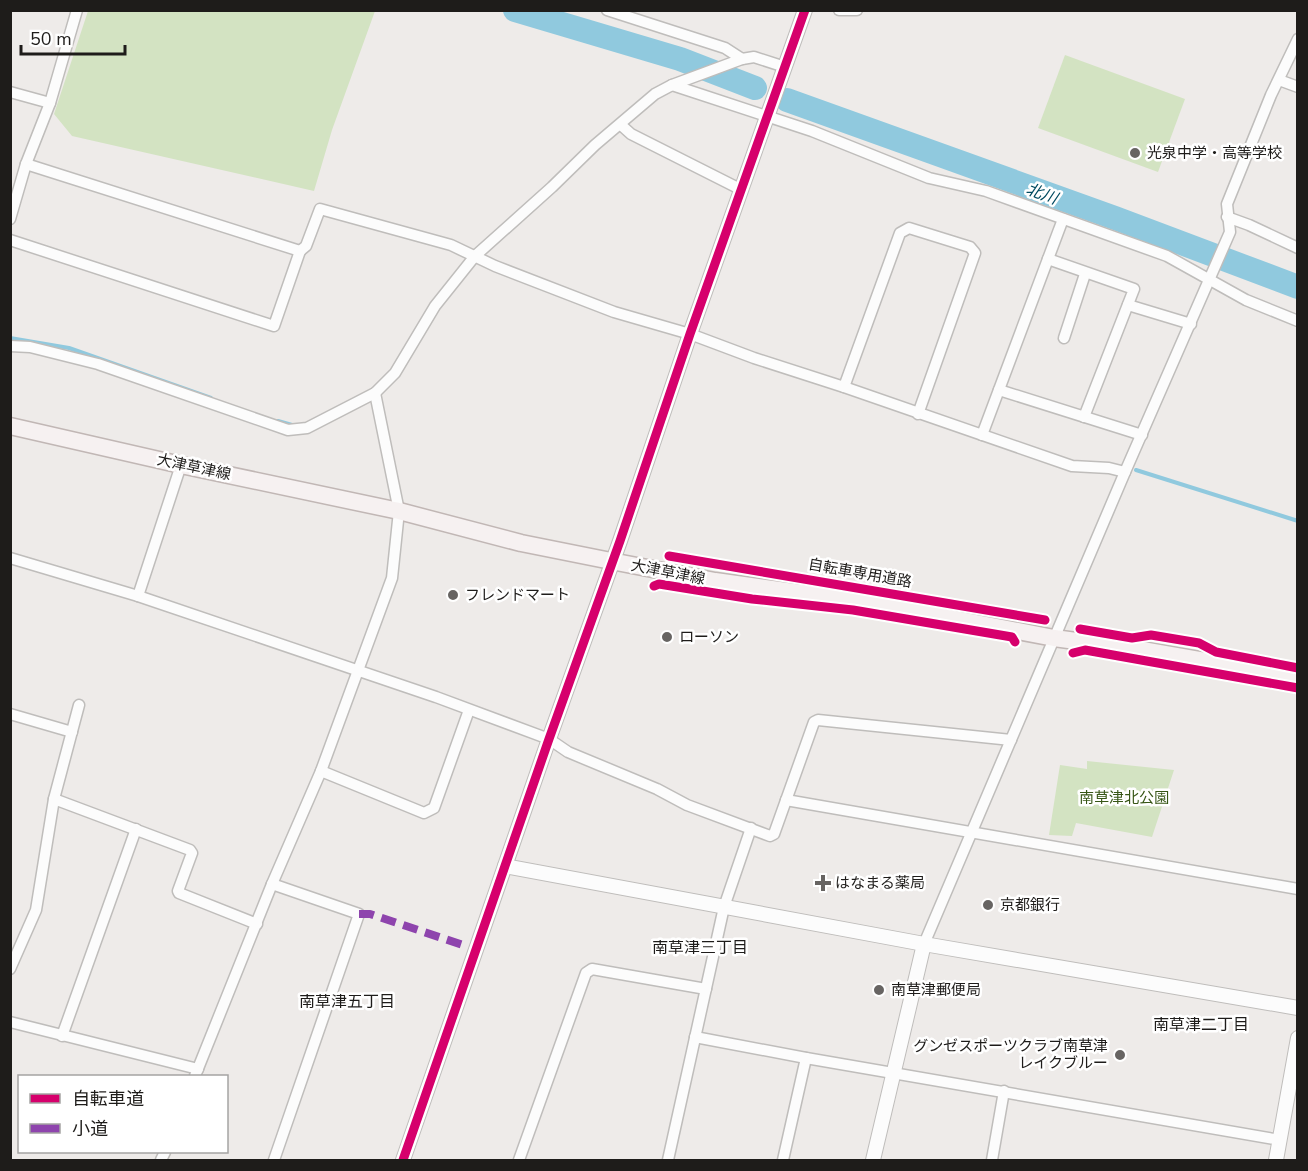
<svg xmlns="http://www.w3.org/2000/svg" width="1308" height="1171" viewBox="0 0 1308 1171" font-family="'Nunito Sans','Noto Sans JP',sans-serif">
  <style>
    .green { fill: #d3e3c2 }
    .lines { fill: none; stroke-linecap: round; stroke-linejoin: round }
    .stream { stroke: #90c9de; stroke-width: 4 }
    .river { stroke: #90c9de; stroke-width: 24 }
    .minor-casing { stroke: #bfbdbb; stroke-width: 13 }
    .tertiary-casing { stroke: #bfbdbb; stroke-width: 16 }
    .primary-casing { stroke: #c1b7b5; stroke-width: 19 }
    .minor { stroke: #fcfcfc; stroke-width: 10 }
    .tertiary { stroke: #fcfcfc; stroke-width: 14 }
    .primary { stroke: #f6f1f1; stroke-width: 16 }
    .quiet { stroke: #8e44ad; stroke-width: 8; stroke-dasharray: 15 8; stroke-linecap: butt }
    .cycleway-casing { stroke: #fff; stroke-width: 13 }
    .cycleway { stroke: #d6006c; stroke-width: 9 }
    .poi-dot { fill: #676462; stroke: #fff; stroke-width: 2 }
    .labels { text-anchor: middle; stroke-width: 5; stroke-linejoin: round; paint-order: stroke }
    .poi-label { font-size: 15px; fill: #1e1c1a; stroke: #fff; text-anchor: start }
    .street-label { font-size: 15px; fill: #1e1c1a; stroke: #fff }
    .park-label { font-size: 15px; fill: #375616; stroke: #fff }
    .water-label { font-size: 16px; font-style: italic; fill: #004a60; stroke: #fff }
    .neighbourhood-label { font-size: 16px; fill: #1e1c1a; stroke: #fff }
  </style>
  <rect width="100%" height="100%" fill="#eeebe9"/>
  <g class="green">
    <path d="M88,11H375L332,130L314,191L72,136L54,114Z"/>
    <path d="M1065,55L1185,99L1158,172L1038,128Z"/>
    <path d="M1087,761L1174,770L1152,837L1076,823L1072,836L1049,835L1060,765L1087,769Z"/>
  </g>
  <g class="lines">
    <g class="stream">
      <path d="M10,338L69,348L211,398"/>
      <path d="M278,421L292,425"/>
      <path d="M1136,470L1298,521"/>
    </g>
    <g class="river">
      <path d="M515,10L680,59L755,88"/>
      <path d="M787,100L1115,218L1298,287"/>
    </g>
    <defs>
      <g id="minor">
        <path d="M607,10L725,48L742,59"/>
        <path d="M839,10H857"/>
        <path d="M1279,80L1298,87"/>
        <path d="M672,85L812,131L929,178L986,191L1167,256L1246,300L1298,321"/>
        <path d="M10,92L50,103"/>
        <path d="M621,125L631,134L742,190"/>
        <path d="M1227,217L1249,225L1298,248"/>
        <path d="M10,219L26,164L50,103L77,10"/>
        <path d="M10,240L274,326L300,251L26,164"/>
        <path d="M300,251L306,246L320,209L451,245L495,266L614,312L690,334L754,358L844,387L1072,466L1109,468L1125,472"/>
        <path d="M1048,259L1134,289L1084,417"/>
        <path d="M1128,305L1191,324"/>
        <path d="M1064,338L1085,274"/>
        <path d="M10,346L30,347L98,364L288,430L307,428L375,393L395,373L435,306L475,256L552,187L595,145L655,94L672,85L742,59L754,57L785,67"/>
        <path d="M844,387L900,233L909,228L970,247L975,253L918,414"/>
        <path d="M999,390L1142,435"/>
        <path d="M982,435L1063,219"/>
        <path d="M10,558L138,596L436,697L549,739L568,752L657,789L687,805L770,836L774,834L814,722L818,720L1011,740"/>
        <path d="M138,596L181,465"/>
        <path d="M10,714L72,732"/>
        <path d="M321,771L424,813L434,808L469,710"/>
        <path d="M54,799L190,850L192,853L178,891L179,893L257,924"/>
        <path d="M786,800L1298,889"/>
        <path d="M272,884L359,914L274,1160"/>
        <path d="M924,944L1125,472L1230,232L1227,204L1271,95L1298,39"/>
        <path d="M10,969L36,910L54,799L79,705"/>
        <path d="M10,1022L198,1069"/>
        <path d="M62,1036L136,829"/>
        <path d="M695,1037L806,1058L1280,1140"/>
        <path d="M195,1076L272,884L321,771L392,578L399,511L375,393"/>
        <path d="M161,1160L165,1152"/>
        <path d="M519,1160L586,973L592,969L706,989"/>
        <path d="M668,1160L724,907L751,828"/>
        <path d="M783,1160L806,1058"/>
        <path d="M992,1160L1004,1091"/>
      </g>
      <g id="tertiary">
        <path d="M505,866L924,944L1298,1008"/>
        <path d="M403,1160L549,739L620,541L690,334L805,10"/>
        <path d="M873,1160L924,944"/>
        <path d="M1276,1160L1298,1038"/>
      </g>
      <path id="primary" d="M10,426L181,465L399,511L521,543L611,561L715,581L866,602L1054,638L1142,650L1298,677"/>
    </defs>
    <use href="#minor" class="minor-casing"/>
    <use href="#tertiary" class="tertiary-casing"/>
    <use href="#primary" class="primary-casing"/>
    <use href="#minor" class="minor"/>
    <use href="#tertiary" class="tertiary"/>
    <use href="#primary" class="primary"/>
    <path class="quiet" d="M359,914H370L463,945"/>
    <defs>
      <g id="cycleway">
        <path d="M669,556L1045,620"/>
        <path d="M654,586L659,584L752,599L853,610L1012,637L1015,642"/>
        <path d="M1080,629L1132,638L1151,635L1199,643L1216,652L1298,668"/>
        <path d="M1073,653L1085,650L1298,688"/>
        <path d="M403,1160L549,739L620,541L690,334L805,10"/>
      </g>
    </defs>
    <use href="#cycleway" class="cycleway-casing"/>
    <use href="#cycleway" class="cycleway"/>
  </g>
  <g class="poi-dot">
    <circle cx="1135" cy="153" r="6"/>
    <circle cx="453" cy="595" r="6"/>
    <circle cx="667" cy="637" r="6"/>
    <path d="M820 874h6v6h6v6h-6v6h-6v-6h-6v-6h6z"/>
    <circle cx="988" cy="905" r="6"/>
    <circle cx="879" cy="990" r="6"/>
    <circle cx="1120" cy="1055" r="6"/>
  </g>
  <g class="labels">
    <g class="poi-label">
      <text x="1147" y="158">光泉中学・高等学校</text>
      <text x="465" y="600">フレンドマート</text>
      <text x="679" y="642">ローソン</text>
      <text x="835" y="888">はなまる薬局</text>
      <text x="1000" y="910">京都銀行</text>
      <text x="891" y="995">南草津郵便局</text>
      <text x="1108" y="1051" text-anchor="end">グンゼスポーツクラブ南草津<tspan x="1108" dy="17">レイクブルー</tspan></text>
    </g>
    <g class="street-label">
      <text transform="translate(194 467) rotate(12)" y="5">大津草津線</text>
      <text transform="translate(668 572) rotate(11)" y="5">大津草津線</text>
      <text transform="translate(860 573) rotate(10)" y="5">自転車専用道路</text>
    </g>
    <g class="park-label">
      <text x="1124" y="803">南草津北公園</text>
    </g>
    <g class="water-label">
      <text transform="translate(1042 193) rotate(20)" y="6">北川</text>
    </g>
    <g class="neighbourhood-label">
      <text x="700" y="953">南草津三丁目</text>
      <text x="347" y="1007">南草津五丁目</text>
      <text x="1201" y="1030">南草津二丁目</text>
    </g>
  </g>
  <rect width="1308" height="1171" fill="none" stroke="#1e1c1a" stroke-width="24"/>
  <rect x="18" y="1075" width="210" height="78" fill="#ffffff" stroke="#a5a4a3" stroke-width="1.5"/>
  <rect x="30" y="1094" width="30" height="9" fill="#d6006c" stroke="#a5a4a3" stroke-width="1.5"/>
  <text x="72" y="1105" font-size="18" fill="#1e1c1a">自転車道</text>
  <rect x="30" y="1124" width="30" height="9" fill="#8e44ad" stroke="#a5a4a3" stroke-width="1.5"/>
  <text x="72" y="1135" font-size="18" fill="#1e1c1a">小道</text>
  <path d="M21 45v9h104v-9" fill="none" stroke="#1e1c1a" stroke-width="3"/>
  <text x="30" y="45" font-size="18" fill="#1e1c1a" stroke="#ffffff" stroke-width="4.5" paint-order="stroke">50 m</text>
</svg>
